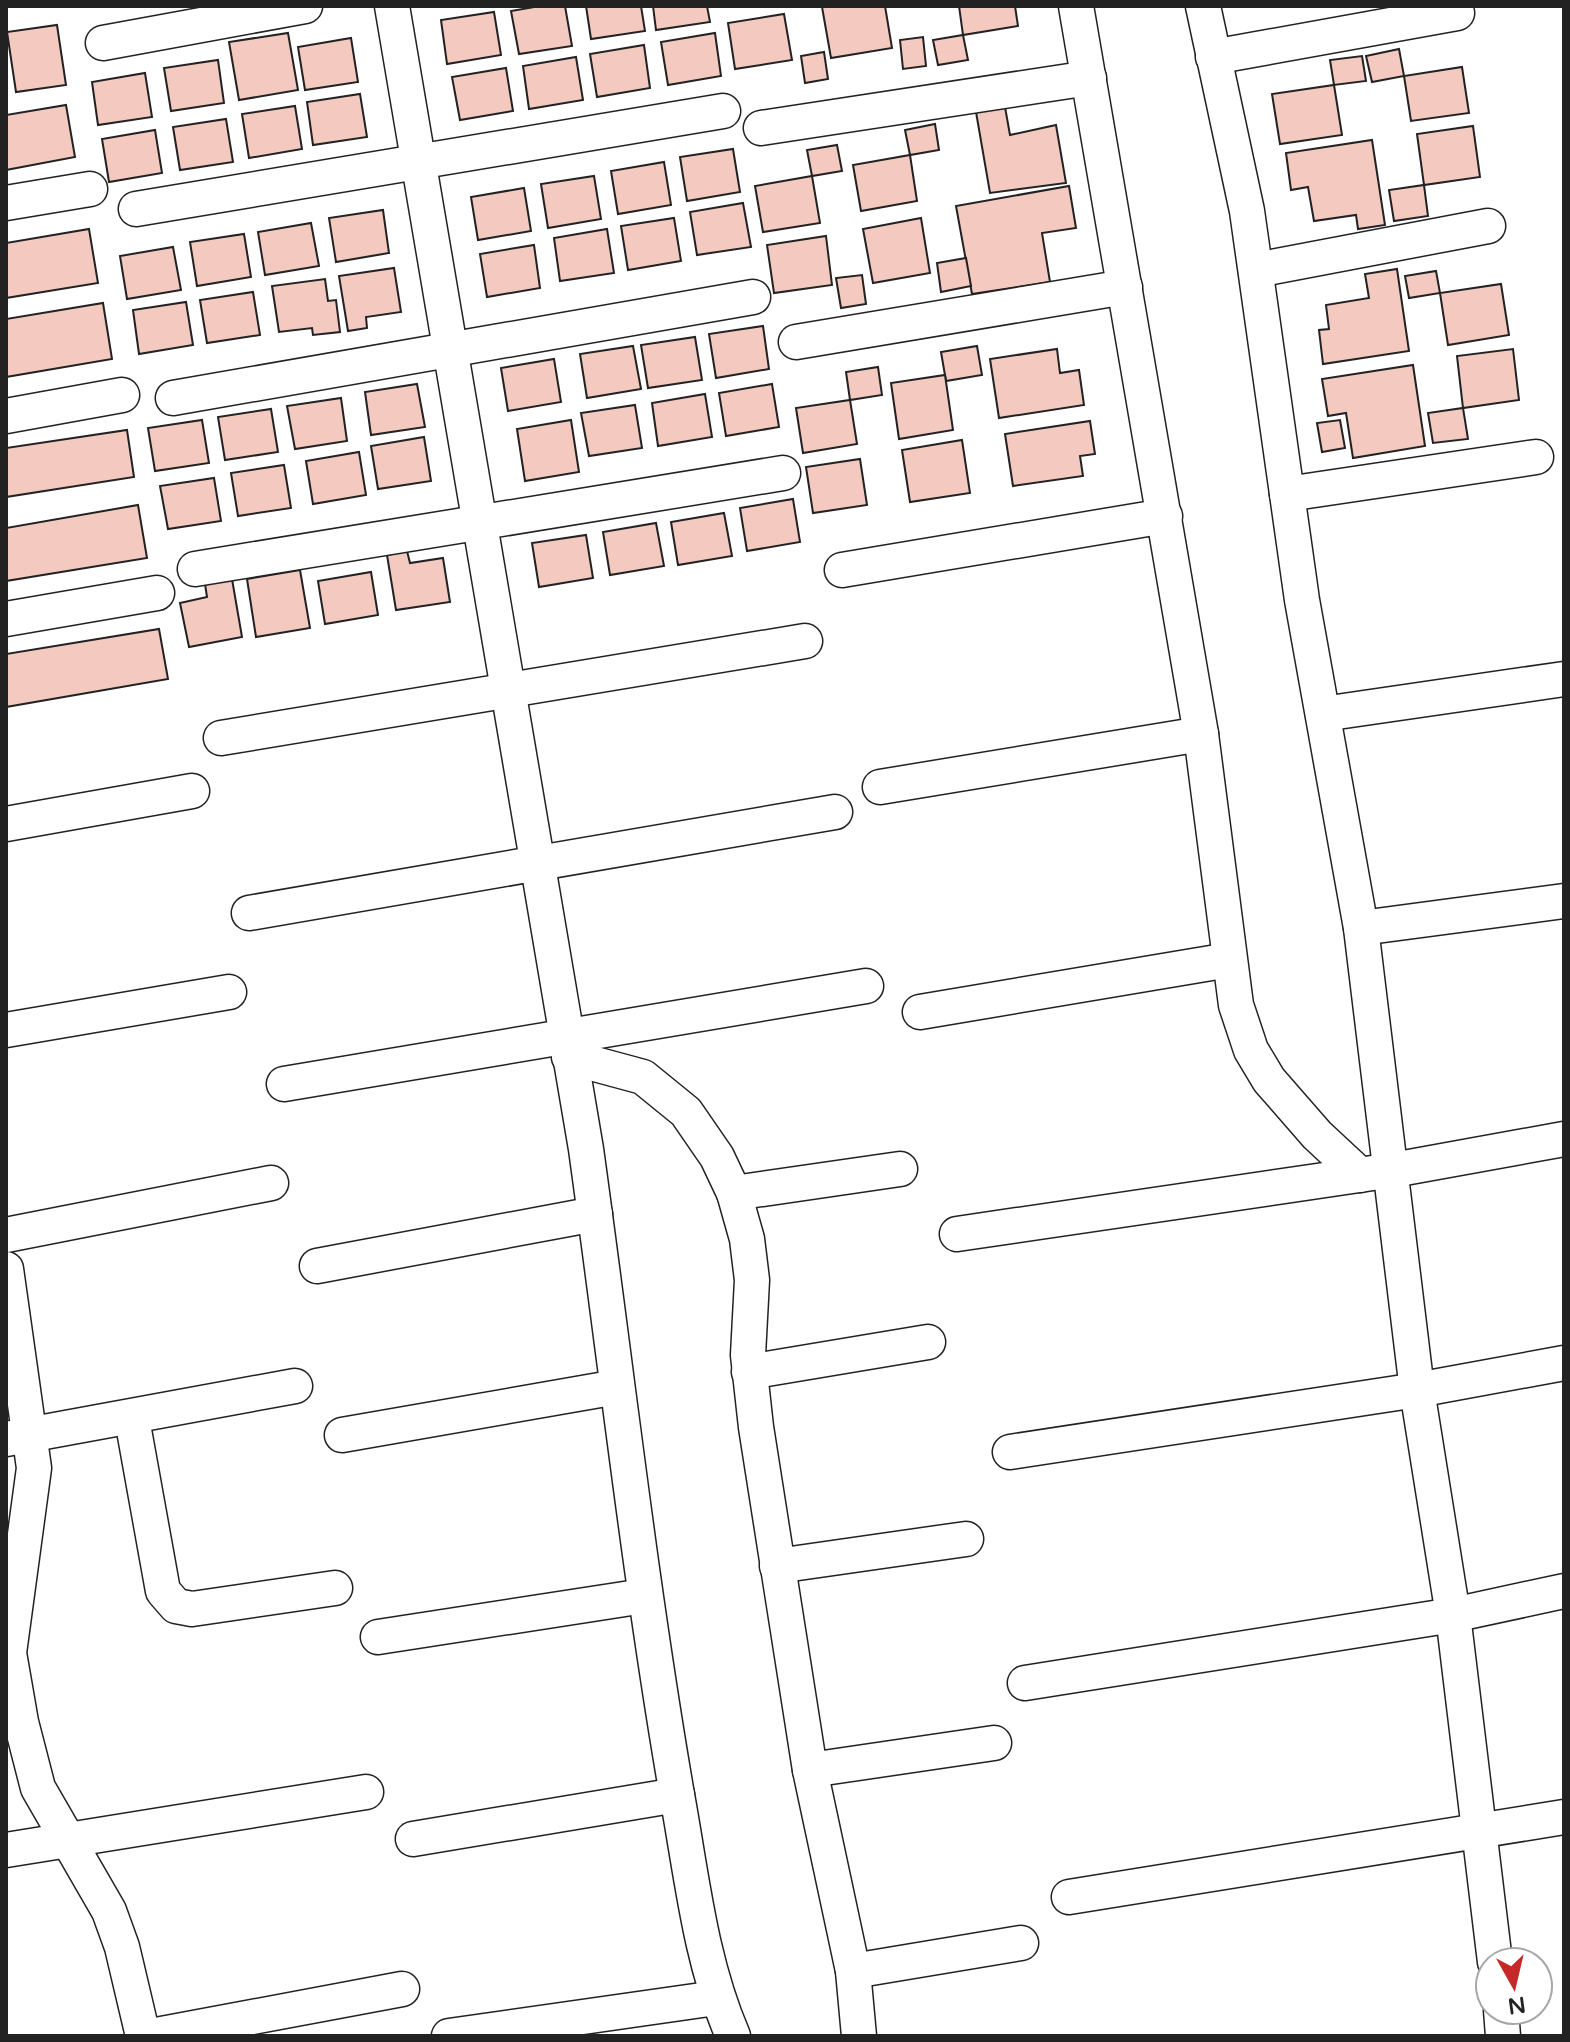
<svg xmlns="http://www.w3.org/2000/svg" width="1570" height="2042" viewBox="0 0 1570 2042" font-family="'Varela Round',sans-serif">
  <style>
    .building { fill: #f3c9c0; stroke: #222; stroke-width: 2 }
    .lines { fill: none; stroke-linecap: round; stroke-linejoin: round }
    .street-casing { stroke: #222; stroke-width: 37 }
    .street { stroke: #fff; stroke-width: 34 }
  </style>
  <rect width="100%" height="100%" fill="#fff"/>
  <g class="building">
    <path d="M540,6H565L572,46L519,54L511,11Z"/>
    <path d="M586,6H641L645,31L591,39Z"/>
    <path d="M653,6H707L710,22L656,30Z"/>
    <path d="M885,6L892,48L831,58L822,7Z"/>
    <path d="M959,6H1015L1018,26L963,35Z"/>
    <path d="M494,12L501,55L447,64L441,20Z"/>
    <path d="M784,14L792,60L735,69L728,23Z"/>
    <path d="M57,25L66,85L16,92L7,32Z"/>
    <path d="M288,33L298,90L239,100L229,42Z"/>
    <path d="M715,33L721,76L668,85L661,42Z"/>
    <path d="M963,35L968,60L938,65L933,40Z"/>
    <path d="M923,37L926,66L903,69L900,40Z"/>
    <path d="M351,38L358,82L305,90L298,47Z"/>
    <path d="M644,45L650,88L597,97L590,54Z"/>
    <path d="M1399,49L1404,76L1372,82L1366,56Z"/>
    <path d="M824,52L828,79L805,83L801,56Z"/>
    <path d="M1362,56L1366,81L1334,85L1330,60Z"/>
    <path d="M576,57L583,100L529,109L523,66Z"/>
    <path d="M218,60L224,103L171,111L164,68Z"/>
    <path d="M1462,67L1469,113L1411,121L1404,76Z"/>
    <path d="M506,68L513,111L460,120L452,77Z"/>
    <path d="M145,73L152,117L98,125L92,82Z"/>
    <path d="M1334,85L1342,135L1280,144L1272,94Z"/>
    <path d="M360,94L367,137L313,145L307,102Z"/>
    <path d="M66,105L75,157L6,170V115Z"/>
    <path d="M295,106L302,149L249,158L242,114Z"/>
    <path d="M1005,107L1010,135L1056,125L1066,183L990,193L976,112Z"/>
    <path d="M226,119L233,162L180,170L173,127Z"/>
    <path d="M935,124L939,150L910,155L905,130Z"/>
    <path d="M1473,126L1480,177L1424,185L1417,134Z"/>
    <path d="M155,130L162,173L109,182L102,139Z"/>
    <path d="M1372,140L1385,225L1358,229L1356,215L1314,221L1308,187L1291,190L1286,153Z"/>
    <path d="M837,145L842,171L812,176L807,150Z"/>
    <path d="M733,149L740,192L687,201L680,157Z"/>
    <path d="M910,155L917,201L861,211L853,165Z"/>
    <path d="M664,162L671,205L618,214L611,171Z"/>
    <path d="M594,176L601,219L548,228L541,184Z"/>
    <path d="M812,176L820,223L763,232L755,186Z"/>
    <path d="M1424,185L1428,216L1394,221L1389,190Z"/>
    <path d="M1069,186L1076,228L1042,233L1050,282L972,294L956,206Z"/>
    <path d="M524,188L531,231L478,240L471,197Z"/>
    <path d="M743,203L751,247L697,255L690,212Z"/>
    <path d="M383,210L389,253L336,262L329,218Z"/>
    <path d="M674,218L681,261L628,270L621,226Z"/>
    <path d="M921,218L930,273L873,283L863,229Z"/>
    <path d="M311,223L319,266L265,275L258,232Z"/>
    <path d="M89,229L98,283L6,298V243Z"/>
    <path d="M607,229L614,273L560,281L554,238Z"/>
    <path d="M244,234L251,277L197,286L190,242Z"/>
    <path d="M826,236L832,285L774,293L767,245Z"/>
    <path d="M534,245L540,288L487,297L480,254Z"/>
    <path d="M173,247L181,290L127,299L120,256Z"/>
    <path d="M966,258L971,286L941,292L937,263Z"/>
    <path d="M394,268L401,312L366,317L367,328L348,331L339,276Z"/>
    <path d="M1397,269L1409,351L1323,364L1319,330L1329,329L1326,305L1369,298L1365,274Z"/>
    <path d="M1436,271L1440,293L1409,298L1405,276Z"/>
    <path d="M862,275L866,304L841,308L836,278Z"/>
    <path d="M325,279L328,301L336,300L340,332L313,335L312,328L279,332L272,286Z"/>
    <path d="M1501,284L1509,335L1448,345L1440,293Z"/>
    <path d="M253,292L260,335L207,343L200,300Z"/>
    <path d="M186,302L193,345L139,354L133,310Z"/>
    <path d="M103,303L112,359L6,377V319Z"/>
    <path d="M763,326L769,369L716,378L709,334Z"/>
    <path d="M695,337L702,380L648,388L641,345Z"/>
    <path d="M633,346L641,389L587,398L580,354Z"/>
    <path d="M977,346L982,375L946,381L941,352Z"/>
    <path d="M1057,349L1060,373L1079,370L1084,405L999,418L990,359Z"/>
    <path d="M1513,349L1519,400L1463,408L1457,356Z"/>
    <path d="M554,359L561,402L508,411L501,368Z"/>
    <path d="M1413,365L1425,446L1353,458L1346,413L1328,416L1322,379Z"/>
    <path d="M878,367L882,395L850,400L846,372Z"/>
    <path d="M945,375L953,430L899,439L891,383Z"/>
    <path d="M417,384L425,427L371,435L365,392Z"/>
    <path d="M772,384L779,427L726,436L719,393Z"/>
    <path d="M705,394L712,437L658,446L652,403Z"/>
    <path d="M341,398L347,441L295,449L287,406Z"/>
    <path d="M850,400L857,444L803,453L796,408Z"/>
    <path d="M635,405L642,448L589,456L581,413Z"/>
    <path d="M1463,408L1468,439L1433,443L1428,413Z"/>
    <path d="M271,409L278,452L225,460L218,417Z"/>
    <path d="M202,420L209,463L155,471L148,428Z"/>
    <path d="M571,420L579,472L525,481L517,429Z"/>
    <path d="M1340,420L1345,448L1322,452L1317,423Z"/>
    <path d="M1090,421L1095,454L1080,456L1083,476L1013,486L1005,434Z"/>
    <path d="M127,430L134,477L6,497V448Z"/>
    <path d="M424,437L431,481L378,489L371,446Z"/>
    <path d="M962,440L970,493L910,502L902,450Z"/>
    <path d="M359,452L366,495L313,504L306,461Z"/>
    <path d="M860,459L867,505L813,513L806,467Z"/>
    <path d="M284,465L291,508L238,516L231,473Z"/>
    <path d="M214,478L221,521L168,529L160,486Z"/>
    <path d="M793,499L800,542L747,551L740,508Z"/>
    <path d="M138,505L147,558L6,581V528Z"/>
    <path d="M724,513L732,556L678,565L671,522Z"/>
    <path d="M656,523L664,566L610,575L603,532Z"/>
    <path d="M586,535L593,578L539,587L532,543Z"/>
    <path d="M407,551L410,563L443,558L450,602L396,610L387,555Z"/>
    <path d="M300,570L310,628L256,637L247,579Z"/>
    <path d="M371,572L378,615L325,624L318,581Z"/>
    <path d="M232,579L242,637L189,647L180,603L207,597L205,584Z"/>
    <path d="M159,629L168,679L6,707V654Z"/>
  </g>
  <g class="lines">
    <defs>
      <g id="street">
        <path d="M392,6L586,1149C616,1365 640,1581 677,1795C692,1877 700,1960 733,2036"/>
        <path d="M1076,6L1201,734L1236,1005L1251,1050L1269,1080L1317,1135L1360,1175"/>
        <path d="M1203,6L1247,211L1302,600L1361,928L1417,1390L1453,1615L1495,1962"/>
        <path d="M103,43L305,6"/>
        <path d="M1213,57L1457,13"/>
        <path d="M761,128L1089,78"/>
        <path d="M6,203L90,189"/>
        <path d="M136,209L723,111"/>
        <path d="M1256,270L1488,226"/>
        <path d="M796,342L1125,287"/>
        <path d="M173,398L753,297"/>
        <path d="M6,416L122,395"/>
        <path d="M1287,494L1536,457"/>
        <path d="M195,569L783,473"/>
        <path d="M842,570L1165,516"/>
        <path d="M6,619L157,593"/>
        <path d="M1323,714L1564,679"/>
        <path d="M221,738L805,641"/>
        <path d="M880,787L1201,734"/>
        <path d="M6,824L192,791"/>
        <path d="M249,913L835,812"/>
        <path d="M1361,928L1564,901"/>
        <path d="M920,1012L1229,960"/>
        <path d="M6,1030L229,992"/>
        <path d="M569,1057L643,1077L686,1112L717,1157L734,1193L747,1239L752,1280L748,1355L756,1427L810,1770L853,1971L859,2036"/>
        <path d="M284,1084L866,986"/>
        <path d="M734,1193L900,1169"/>
        <path d="M957,1234L1393,1170L1564,1139"/>
        <path d="M6,1235L271,1183"/>
        <path d="M317,1266L595,1214"/>
        <path d="M6,1269L34,1468L9,1653L21,1722L38,1788L109,1911L122,1947L143,2036"/>
        <path d="M749,1372L928,1342"/>
        <path d="M132,1419L163,1591L176,1606L192,1609L335,1588"/>
        <path d="M342,1435L617,1387"/>
        <path d="M6,1439L295,1386"/>
        <path d="M1010,1452L1417,1390L1564,1363"/>
        <path d="M777,1566L966,1539"/>
        <path d="M378,1637L644,1596"/>
        <path d="M1025,1683L1453,1615L1564,1591"/>
        <path d="M810,1770L994,1743"/>
        <path d="M413,1839L677,1795"/>
        <path d="M6,1850L366,1792"/>
        <path d="M1069,1897L1564,1817"/>
        <path d="M853,1971L1021,1943"/>
        <path d="M1501,2010L1503,2036"/>
        <path d="M151,2036L402,1989"/>
        <path d="M449,2036L716,1998"/>
      </g>
    </defs>
    <use href="#street" class="street-casing"/>
    <use href="#street" class="street"/>
  </g>
  <rect width="1570" height="2042" fill="none" stroke="#222222" stroke-width="16"/>
  <g transform="translate(1514 1986) rotate(172)"><circle r="38" fill="#ffffff" stroke="#a7a7a7" stroke-width="2"/>
  <path d="M0-6L14 30L0 20L-14 30Z" fill="#c62828"/>
  <text y="-12" font-size="22" font-weight="bold" text-anchor="middle" fill="#222222">N</text>
  </g>
</svg>
